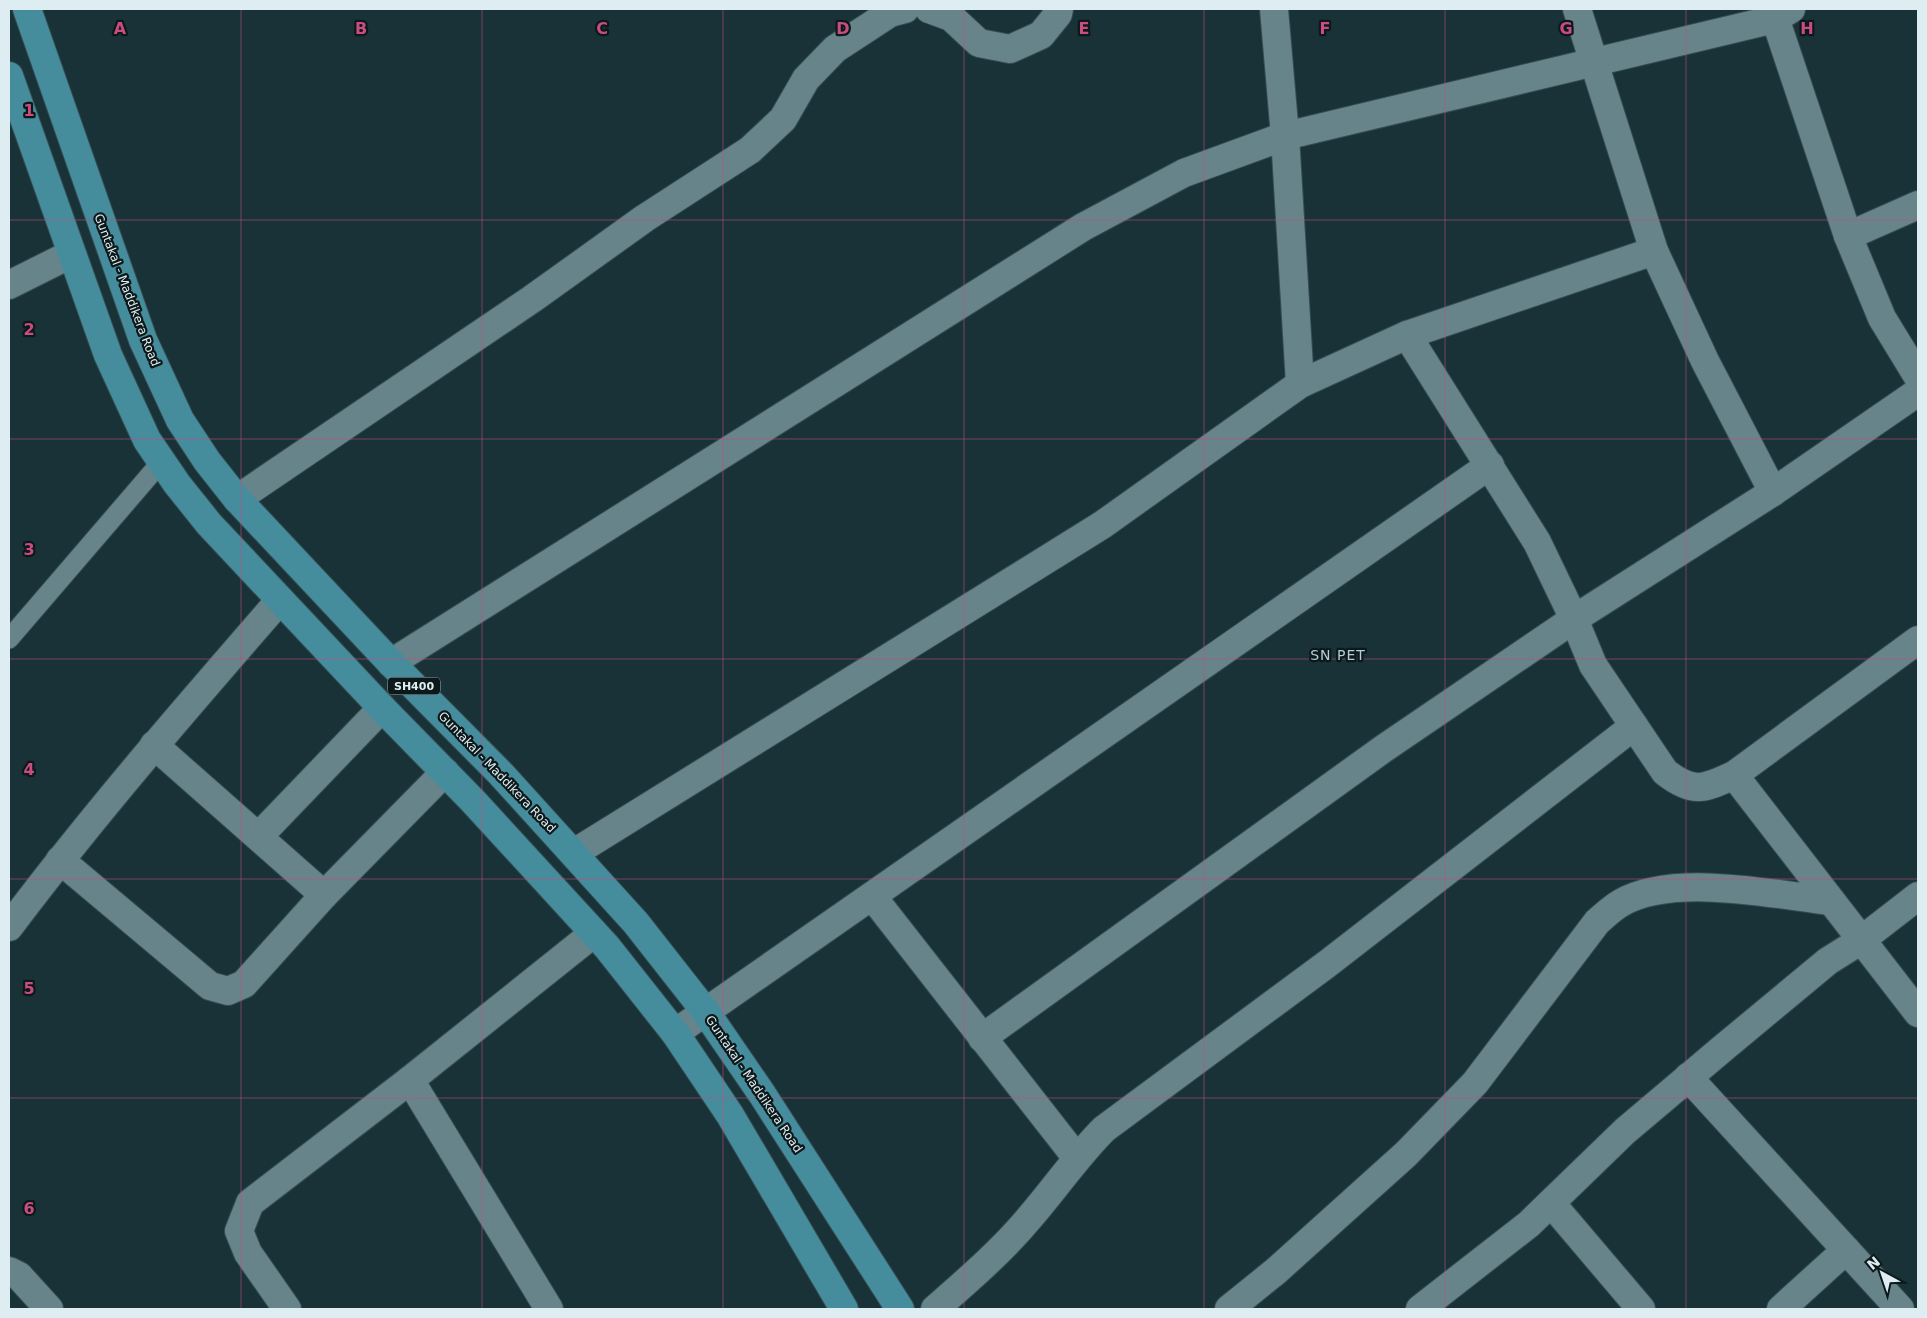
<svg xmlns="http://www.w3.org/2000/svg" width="1927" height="1318" viewBox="0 0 1927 1318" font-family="'DejaVu Sans',sans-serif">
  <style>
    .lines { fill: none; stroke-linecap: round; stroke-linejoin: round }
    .service-casing { stroke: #364d51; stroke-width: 21 }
    .minor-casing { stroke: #364d51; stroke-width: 30 }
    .primary-casing { stroke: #364d51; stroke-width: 30 }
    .service { stroke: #68848b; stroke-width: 19 }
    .minor { stroke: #68848b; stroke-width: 28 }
    .primary { stroke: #458d9c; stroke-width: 28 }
    .grid { fill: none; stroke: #c94d80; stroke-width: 1; stroke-opacity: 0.55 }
    .labels { text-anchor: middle; stroke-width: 4.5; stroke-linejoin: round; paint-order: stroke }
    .shield { fill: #0d181a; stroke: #9fadb0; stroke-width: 1 }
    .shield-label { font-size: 11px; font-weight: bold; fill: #deedf1 }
    .street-label { font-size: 12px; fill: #deedf1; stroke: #0d181a }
    .neighbourhood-label { font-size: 14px; letter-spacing: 1px; fill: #b1cfd6; stroke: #0d181a }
    .grid-label { font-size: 16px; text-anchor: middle; font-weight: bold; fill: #c94d80; stroke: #0d181a; stroke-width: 4.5; stroke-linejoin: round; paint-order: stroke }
  </style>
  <rect width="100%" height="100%" fill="#183238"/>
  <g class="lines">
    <defs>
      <path id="service" d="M9,639L162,461"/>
      <g id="minor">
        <path d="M929,9L951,17L979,43L1010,49L1041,35L1058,14L1059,9"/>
        <path d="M1274,9L1285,136L1300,384"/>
        <path d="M1577,9L1654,251L1705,361L1773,492"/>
        <path d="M1772,9L1848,236L1882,318L1918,377"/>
        <path d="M1848,236L1918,205"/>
        <path d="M9,285L71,254"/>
        <path d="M1407,335L1537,542L1574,619L1593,665L1665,772C1693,794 1704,789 1734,775L1918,640"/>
        <path d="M237,499L532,299L645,218L750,150L783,119L806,79L835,49L890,13L905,9"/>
        <path d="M391,663L1083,227L1184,173L1285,136L1775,19L1791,9"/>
        <path d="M154,745L324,895"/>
        <path d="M1734,775L1918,1013"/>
        <path d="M259,836L382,708"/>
        <path d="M574,853L1102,525L1300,384L1407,335L1654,251"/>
        <path d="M60,860L210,986L228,991L244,984L324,895L445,772"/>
        <path d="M872,896L1076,1157"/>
        <path d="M9,927C94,814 187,707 280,600"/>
        <path d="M675,1033L1490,465"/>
        <path d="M982,1038L1383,749L1574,619L1773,492L1918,392"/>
        <path d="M1688,1077L1900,1309"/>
        <path d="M410,1080L549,1309"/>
        <path d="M1551,1203L1641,1309"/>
        <path d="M9,1271L19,1276L49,1309"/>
        <path d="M287,1309L248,1253L239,1231L250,1203L410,1080L594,933"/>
        <path d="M935,1309C968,1280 1002,1251 1031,1216C1056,1187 1077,1156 1104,1129L1327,964L1634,726"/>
        <path d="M1229,1309L1276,1271L1406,1154L1475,1083L1597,922C1604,916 1612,908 1621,903C1672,873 1773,894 1830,901"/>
        <path d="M1420,1309L1529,1224L1625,1131L1722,1049L1828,961L1860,941L1918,896"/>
        <path d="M1781,1309L1846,1250"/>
      </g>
      <g id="primary">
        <path d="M27,9L143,340L180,420L207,461L237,499L391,663L501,774L636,923L705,1011L762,1094L900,1309"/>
        <path d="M9,76L108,355L147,440L177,484L209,524L382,708L473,801L607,947L675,1033L730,1115L844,1309"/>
      </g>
    </defs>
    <use href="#service" class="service-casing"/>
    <use href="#minor" class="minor-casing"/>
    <use href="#primary" class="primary-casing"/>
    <use href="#service" class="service"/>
    <use href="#minor" class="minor"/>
    <use href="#primary" class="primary"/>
  </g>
  <path class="grid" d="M241,9V1309M482,9V1309M723,9V1309M964,9V1309M1204,9V1309M1445,9V1309M1686,9V1309M9,220H1918M9,439H1918M9,659H1918M9,879H1918M9,1098H1918"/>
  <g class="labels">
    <rect class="shield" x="388" y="677.5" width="52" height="17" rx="4"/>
    <g class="shield-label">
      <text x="414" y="690">SH400</text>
    </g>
    <g class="street-label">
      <text transform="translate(127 290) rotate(69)" y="4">Guntakal - Maddikera Road</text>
      <text transform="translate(497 772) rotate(46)" y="4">Guntakal - Maddikera Road</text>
      <text transform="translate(754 1084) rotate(56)" y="4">Guntakal - Maddikera Road</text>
    </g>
    <g class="neighbourhood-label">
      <text x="1338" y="660">SN PET</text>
    </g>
  </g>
  <g class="grid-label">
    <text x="120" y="34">A</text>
    <text x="361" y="34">B</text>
    <text x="602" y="34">C</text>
    <text x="843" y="34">D</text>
    <text x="1084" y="34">E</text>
    <text x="1325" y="34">F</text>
    <text x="1566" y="34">G</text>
    <text x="1807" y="34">H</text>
    <text x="29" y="116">1</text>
    <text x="29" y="335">2</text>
    <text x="29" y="555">3</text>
    <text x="29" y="775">4</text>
    <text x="29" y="994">5</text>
    <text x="29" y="1214">6</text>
  </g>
  <rect width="1927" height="1318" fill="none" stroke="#deedf1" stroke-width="20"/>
  <g transform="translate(1882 1273) rotate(320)" stroke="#0d181a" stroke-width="4" paint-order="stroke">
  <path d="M0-4L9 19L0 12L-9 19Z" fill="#deedf1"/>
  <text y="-8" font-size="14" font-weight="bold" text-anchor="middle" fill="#deedf1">N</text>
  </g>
</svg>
